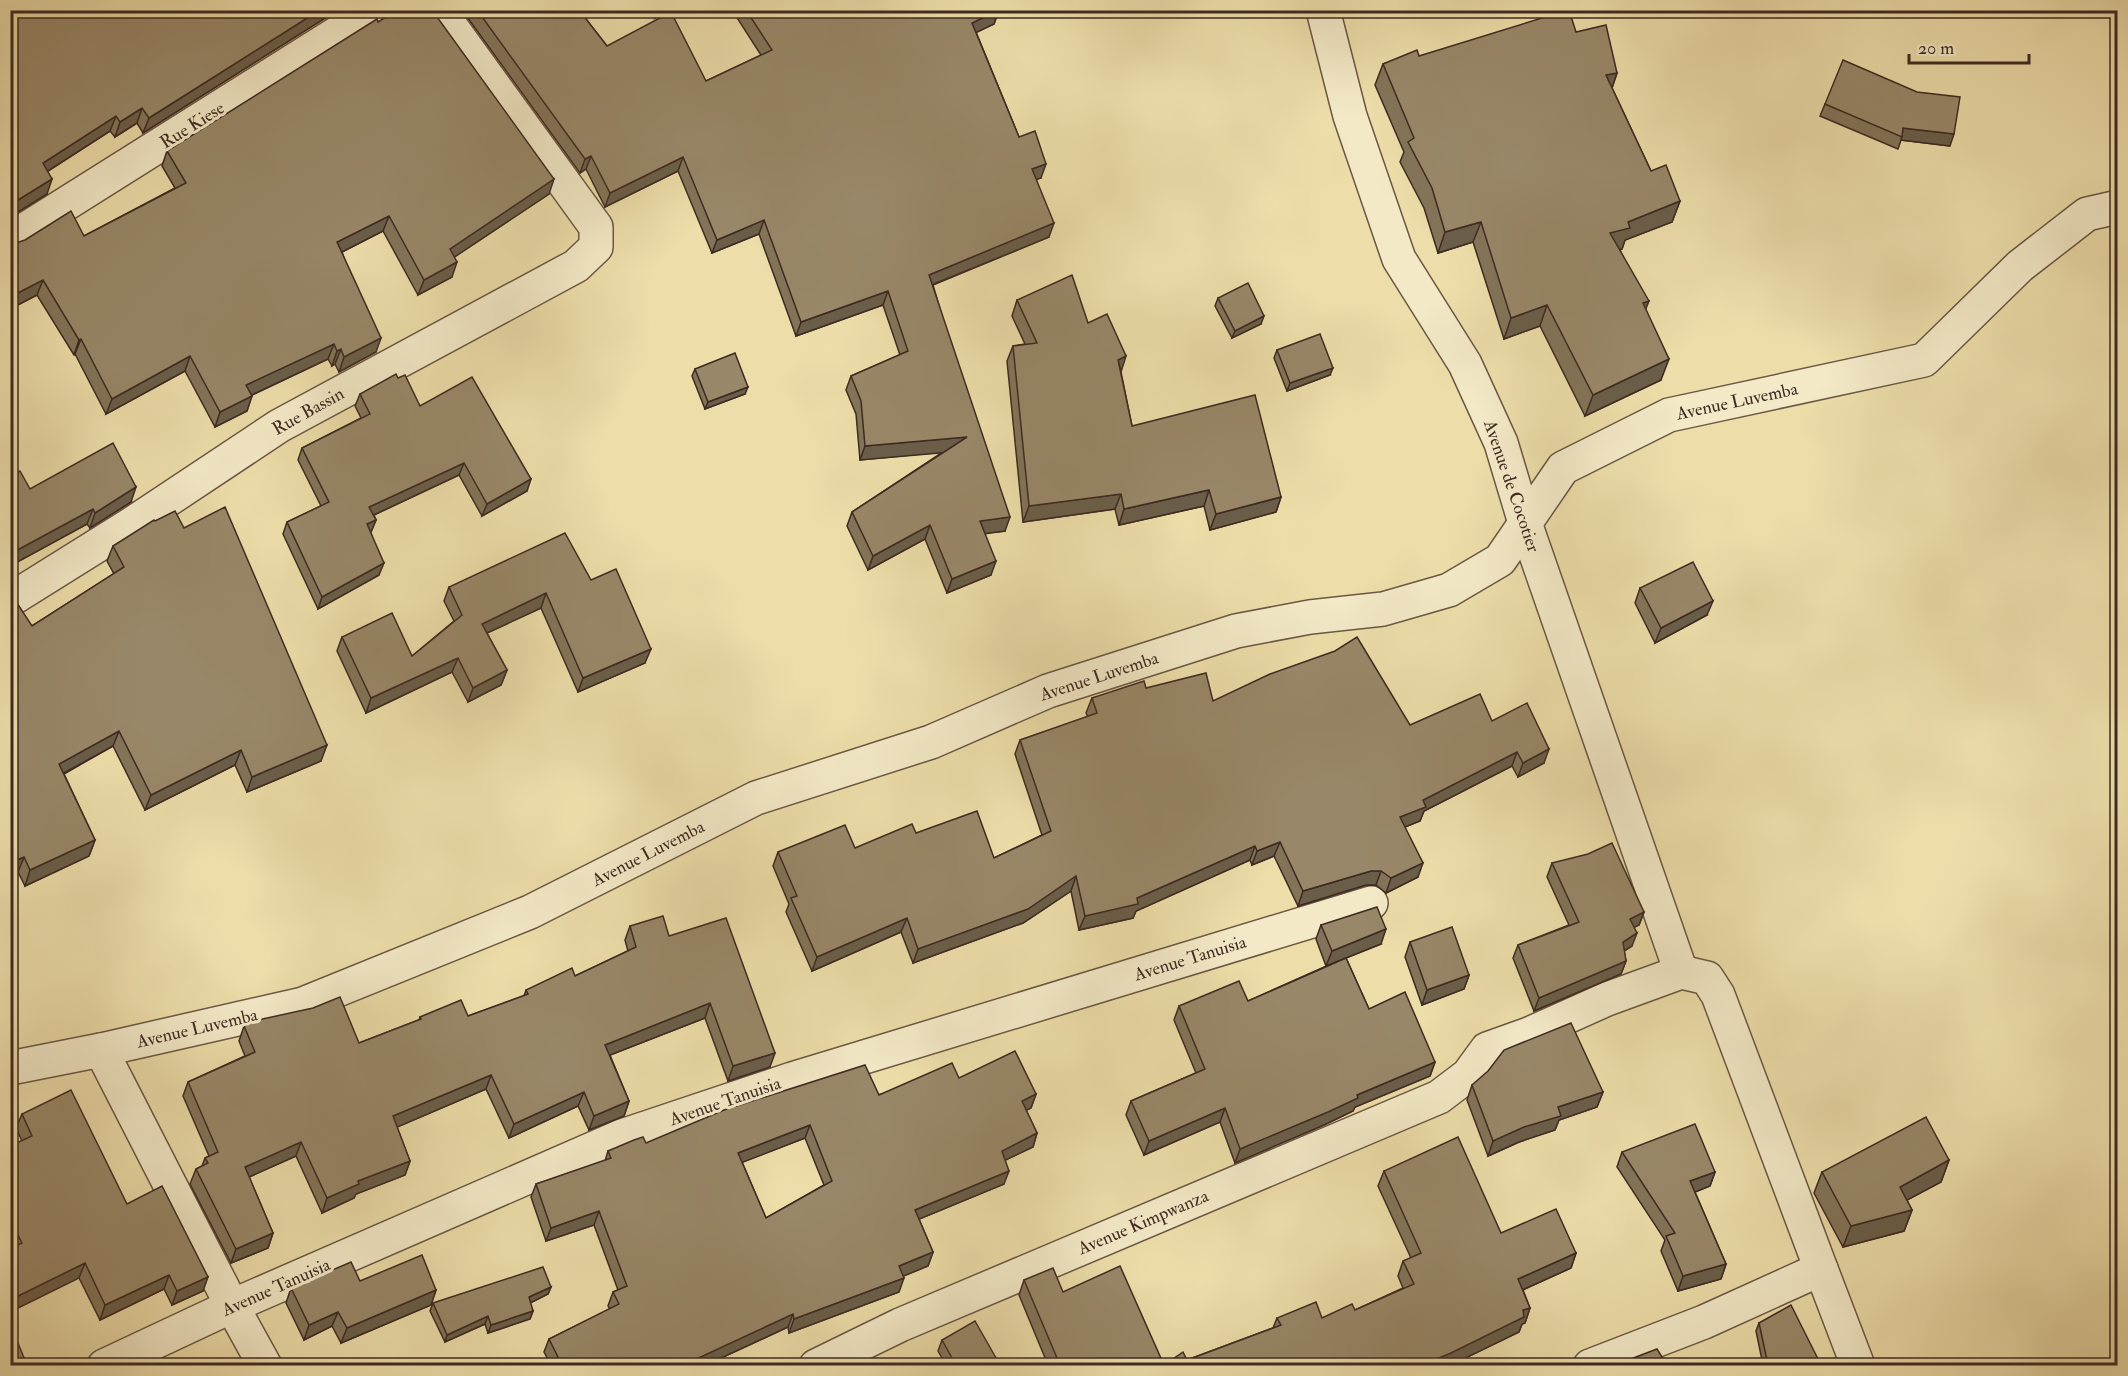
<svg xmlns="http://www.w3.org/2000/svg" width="2128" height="1376" viewBox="0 0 2128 1376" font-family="'IM FELL Double Pica',serif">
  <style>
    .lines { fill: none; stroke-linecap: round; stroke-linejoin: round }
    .minor-casing { stroke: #6a5744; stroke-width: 36 }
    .minor { stroke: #f3e9c7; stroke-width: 33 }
    .wall { fill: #837459; stroke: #3e2a22; stroke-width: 1.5; fill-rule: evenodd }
    .shaded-wall { fill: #6a5e49; stroke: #3e2a22; stroke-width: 1.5 }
    .building { fill: #988768; stroke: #3e2a22; stroke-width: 1.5; fill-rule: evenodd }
    .labels { text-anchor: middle; stroke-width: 6; stroke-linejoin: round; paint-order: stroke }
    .street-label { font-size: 18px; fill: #3e2a22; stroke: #f3e9c7 }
  </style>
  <rect width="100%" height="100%" fill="#ecdda9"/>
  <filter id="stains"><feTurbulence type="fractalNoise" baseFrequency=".00333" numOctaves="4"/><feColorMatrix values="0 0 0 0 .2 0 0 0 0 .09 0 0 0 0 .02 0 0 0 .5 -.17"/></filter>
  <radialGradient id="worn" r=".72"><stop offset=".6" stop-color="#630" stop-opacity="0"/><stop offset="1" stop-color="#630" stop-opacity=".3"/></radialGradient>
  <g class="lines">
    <defs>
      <g id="minor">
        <path d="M1323,10L1350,116L1399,259L1465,364L1501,443L1525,523L1681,972"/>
        <path d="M10,239L374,10"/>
        <path d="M10,600L130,525L279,426L576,266L596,247V227L439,10"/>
        <path d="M101,1050L232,1306L265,1366"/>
        <path d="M10,1068L101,1050L303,1004L530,912L756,798L931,742L1048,691L1236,631L1310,617L1383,609L1449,590L1500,560L1563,468L1669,415L1924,360L2020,266L2087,214L2118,207"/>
        <path d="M104,1366L232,1306L622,1136L792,1079L1371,903"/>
        <path d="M816,1366L900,1325L1439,1097L1468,1075L1487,1049L1529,1034L1607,999L1681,972L1707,978L1718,995L1821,1269"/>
        <path d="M1590,1366L1704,1322L1821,1269L1858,1366"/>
      </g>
    </defs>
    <use href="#minor" class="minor-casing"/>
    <use href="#minor" class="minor"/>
  </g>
  <g class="wall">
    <path d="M111,10H338L143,133L137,123L115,137L110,131L48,171L47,194L10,217L108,12Z"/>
    <path d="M462,10H579L607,46L706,81L761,55L732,10H999L994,24L976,32L1019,137L1041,178L1036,179L1049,237L933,285L1005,531L985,533L991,575L947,593L925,539L868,570L847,526L852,512L943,452L860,460L856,414L846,390L851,376L900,355L883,305L796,336L759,234L712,253L678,171L605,207L586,169L580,173Z"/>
    <path d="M649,10H666L655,18Z"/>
    <path d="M378,22L549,194L454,257L452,277L418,295L383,231L342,252L376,352L339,372L335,364L332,366L328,359L252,395L247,411L215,427L185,371L106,414L75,354L74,355L37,295L10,309V241L16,243L84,236L175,188L162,166L167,151Z"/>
    <path d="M1576,32L1617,73L1612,88L1651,171L1680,201L1672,222L1625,240L1622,249L1620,250L1646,310L1661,380L1585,416L1540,326L1504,339L1473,242L1438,253L1424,208L1400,162L1404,152L1375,85L1383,64L1419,56Z"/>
    <path d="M1825,104L1950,146L1901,140L1898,149L1820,116Z"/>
    <path d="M1218,298L1261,324L1232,338L1215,306Z"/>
    <path d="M1017,300L1088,323L1121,372L1132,426L1281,497L1276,512L1210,530L1204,506L1119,525L1115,509L1023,522L1007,361L1013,346L1025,344L1012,316Z"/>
    <path d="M1277,350L1330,375L1287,391L1274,358Z"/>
    <path d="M695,369L745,394L705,409L692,376Z"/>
    <path d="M398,378L420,406L527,491L482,516L459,475L374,515L376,520L371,532L379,575L318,609L283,534L287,522L321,506L298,460L302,448L361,418L355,406L360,394Z"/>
    <path d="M10,467L15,474L30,489L131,502L90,528L87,524L10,566Z"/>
    <path d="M155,521L184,528L321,761L247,792L235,765L145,810L113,746L64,774L95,840L89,856L25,886L18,872L10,876V602L32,626L114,574L107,561L113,546Z"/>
    <path d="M591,580L645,663L578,692L541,608L487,633L507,670L501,685L468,702L452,672L366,713L337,651L342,637L412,656L454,621L444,601L449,587Z"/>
    <path d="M1640,588L1707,615L1655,643L1635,603Z"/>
    <path d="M1146,688L1213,701L1410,725L1492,721L1544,763L1518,777L1512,766L1424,811L1420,821L1405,827L1418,877L1386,893L1376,885H1366L1298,906L1274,856L1252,865L1250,860L1136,911L1133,918L1079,930L1071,891L1023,923L913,963L901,932L812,971L786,912L789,904L773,866L778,852L855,848L916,833L994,858L1042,835L1015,754L1020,740L1088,717L1086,713L1092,698Z"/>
    <path d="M1552,863L1644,912L1639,925L1634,927L1632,946L1624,951L1626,961L1621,974L1534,1011L1513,958L1518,945L1569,925L1547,877Z"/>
    <path d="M1321,925L1381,944L1346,958L1369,1009L1435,1062L1430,1076L1355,1107L1353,1111L1324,1125L1235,1163L1220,1122L1144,1155L1126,1115L1131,1101L1196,1073L1174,1020L1179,1006L1248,1001L1340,960L1326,966L1316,939Z"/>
    <path d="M630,926L669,936L770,1067L728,1081L705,1018L610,1055L629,1101L624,1116L589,1130L578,1106L509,1138L486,1089L397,1127L410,1161L405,1175L356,1194L354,1198L322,1213L296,1156L249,1177L273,1233L268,1248L231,1263L190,1184L196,1169L202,1166L205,1158L209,1156L183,1096L188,1082L245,1056L239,1041L244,1026L359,1043L419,1020L420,1017L468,1016L524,996L526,990L575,976L628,951L625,940Z"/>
    <path d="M1410,942L1469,975L1464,989L1422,1005L1405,957Z"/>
    <path d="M959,1078L1036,1094L1031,1108L1026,1110L1037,1133L1033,1147L1005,1160L1004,1184L919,1219L933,1252L928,1266L903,1276L899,1292L789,1333L788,1327L706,1365H551L544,1352L549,1339L610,1309L608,1306L613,1292L618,1290L594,1225L546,1241L531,1197L536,1184L605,1161L608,1151ZM805,1138L824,1185L766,1218L742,1162Z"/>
    <path d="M1472,1085L1603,1092L1597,1107L1559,1120L1555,1130L1519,1142L1488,1156L1467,1100Z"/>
    <path d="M22,1114L127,1204L203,1291L172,1305L164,1289L100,1320L79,1278L13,1247L10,1243V1146L22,1141L16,1128Z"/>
    <path d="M1622,1152L1715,1172L1710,1186L1695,1192L1726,1264L1721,1279L1678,1291L1661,1251L1665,1240L1617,1167Z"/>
    <path d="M1949,1160L1941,1182L1907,1200L1912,1210L1904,1231L1843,1247L1814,1193L1822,1172Z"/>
    <path d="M1384,1171L1501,1233L1576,1253L1571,1268L1523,1290L1530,1308L1525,1323L1522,1324L1519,1332L1451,1365H1048L1019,1295L1024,1280L1063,1292L1164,1365L1187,1360L1273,1328L1277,1318H1322L1355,1310L1403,1288L1398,1276L1403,1261L1411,1258L1378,1186Z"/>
    <path d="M360,1281L436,1290L431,1305L341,1343L332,1326L304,1340L286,1303L291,1288Z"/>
    <path d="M551,1287L548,1294L530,1303L533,1311L530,1319L488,1333L485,1324L445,1342L430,1311L433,1303Z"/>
    <path d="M1759,1323L1821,1365H1763L1756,1331Z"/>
    <path d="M942,1340L1000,1365H946L938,1351Z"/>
  </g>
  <g class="shaded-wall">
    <path d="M320,10H338L143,133L149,118Z"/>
    <path d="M658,10H666L655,18Z"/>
    <path d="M999,10L994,24L967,37L972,23Z"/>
    <path d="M1617,73L1610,94L1606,75Z"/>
    <path d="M142,108L137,123L115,137L120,122Z"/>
    <path d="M116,116L110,131L37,178L43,163Z"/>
    <path d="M1903,128L1954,134L1950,146L1901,140Z"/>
    <path d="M591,156L586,169L580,173L585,159Z"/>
    <path d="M683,157L678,171L605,207L610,193Z"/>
    <path d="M1046,164L1041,178L1027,183L1032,169Z"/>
    <path d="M52,179L47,194L10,217V205Z"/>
    <path d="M554,179L549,194L444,264L450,249Z"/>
    <path d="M1680,201L1672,222L1625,240L1622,249L1603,254L1610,233L1628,222Z"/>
    <path d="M389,216L383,231L332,257L337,242Z"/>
    <path d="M764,220L759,234L712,253L717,240Z"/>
    <path d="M1481,222L1473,242L1438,253L1445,232Z"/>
    <path d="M1054,223L1049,237L924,288L929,275Z"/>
    <path d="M457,262L452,277L418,295L424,280Z"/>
    <path d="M43,280L37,295L10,309V297Z"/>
    <path d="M888,291L883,305L796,336L801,322Z"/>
    <path d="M1649,301L1641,321L1643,303Z"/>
    <path d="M1547,305L1540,326L1504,339L1511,318Z"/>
    <path d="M1264,316L1261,324L1232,338L1235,331Z"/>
    <path d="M381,338L376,352L339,372L344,357Z"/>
    <path d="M81,339L75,354L74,355L79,340Z"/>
    <path d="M334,344L328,359L241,400L246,385Z"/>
    <path d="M341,349L335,364L332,366L337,351Z"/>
    <path d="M190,356L185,371L106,414L112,399Z"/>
    <path d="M1126,356L1121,372L1118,360Z"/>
    <path d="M1669,359L1661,380L1585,416L1593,395Z"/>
    <path d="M1333,368L1330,375L1287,391L1290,383Z"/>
    <path d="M748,387L745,394L705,409L708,402Z"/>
    <path d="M252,396L247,411L215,427L220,412Z"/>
    <path d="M967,437L962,451L860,460L865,446Z"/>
    <path d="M464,463L459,475L365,519L369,507Z"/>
    <path d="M531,479L527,491L482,516L487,504Z"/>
    <path d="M136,487L131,502L90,528L95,513Z"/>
    <path d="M1209,490L1204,506L1119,525L1124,509Z"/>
    <path d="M1121,494L1115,509L1023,522L1029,506Z"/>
    <path d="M1281,497L1276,512L1210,530L1216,514Z"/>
    <path d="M93,509L87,524L10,566V554Z"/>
    <path d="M1010,517L1005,531L975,535L980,521Z"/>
    <path d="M376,520L371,532L363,536L367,524Z"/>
    <path d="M930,525L925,539L868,570L873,556Z"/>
    <path d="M996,561L991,575L947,593L952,579Z"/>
    <path d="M384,563L379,575L318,609L322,597Z"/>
    <path d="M546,593L541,608L476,638L482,624Z"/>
    <path d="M1713,601L1707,615L1655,643L1661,628Z"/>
    <path d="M651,649L645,663L578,692L583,678Z"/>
    <path d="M458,658L452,672L366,713L371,698Z"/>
    <path d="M507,670L501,685L468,702L473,688Z"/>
    <path d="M119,731L113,746L53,779L59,764Z"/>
    <path d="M327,745L321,761L247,792L252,777Z"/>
    <path d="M1549,749L1544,763L1518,777L1523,763Z"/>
    <path d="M241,750L235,765L145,810L151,795Z"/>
    <path d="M1517,752L1512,766L1424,811L1420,821L1395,831L1400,817L1423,800Z"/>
    <path d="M95,840L89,856L25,886L30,870Z"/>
    <path d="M1280,842L1274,856L1252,865L1257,851Z"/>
    <path d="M1255,846L1250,860L1136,911L1133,918L1079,930L1085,916L1137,898Z"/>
    <path d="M24,857L18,872L10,876V863Z"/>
    <path d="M1423,863L1418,877L1386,893L1391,878Z"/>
    <path d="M1371,871H1381L1376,885H1366L1298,906L1303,891Z"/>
    <path d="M1076,876L1071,891L1023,923L913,963L918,949Z"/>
    <path d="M1644,912L1639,925L1625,932L1630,919Z"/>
    <path d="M907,918L901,932L812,971L817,957Z"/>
    <path d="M1386,929L1381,944L1326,966L1332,951Z"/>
    <path d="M1637,933L1632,946L1618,955L1623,942Z"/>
    <path d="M1626,961L1621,974L1534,1011L1539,998Z"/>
    <path d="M1469,975L1464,989L1422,1005L1427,990Z"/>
    <path d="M710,1003L705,1018L600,1059L605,1045Z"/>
    <path d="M775,1053L770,1067L728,1081L733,1066Z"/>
    <path d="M1435,1062L1430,1076L1355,1107L1353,1111L1324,1125L1235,1163L1240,1149L1357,1095Z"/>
    <path d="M491,1075L486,1089L388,1131L393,1116Z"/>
    <path d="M584,1092L578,1106L509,1138L514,1124Z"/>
    <path d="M1603,1092L1597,1107L1559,1120L1555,1130L1519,1142L1488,1156L1493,1141L1558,1107Z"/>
    <path d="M1036,1094L1031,1108L1017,1115L1022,1101Z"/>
    <path d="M629,1101L624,1116L589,1130L594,1116Z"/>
    <path d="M1225,1108L1220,1122L1144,1155L1149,1141Z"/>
    <path d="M810,1125L805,1138L733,1166L738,1153Z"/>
    <path d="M1037,1133L1033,1147L997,1164L1002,1151Z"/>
    <path d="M301,1142L296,1156L240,1181L245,1167Z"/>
    <path d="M1949,1160L1941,1182L1892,1208L1900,1187Z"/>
    <path d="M410,1161L405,1175L356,1194L354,1198L322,1213L327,1198L358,1181Z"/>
    <path d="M1009,1171L1004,1184L910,1223L915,1210Z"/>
    <path d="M1715,1172L1710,1186L1685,1196L1690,1181Z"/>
    <path d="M1912,1210L1904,1231L1843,1247L1851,1226Z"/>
    <path d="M599,1211L594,1225L546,1241L551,1228Z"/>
    <path d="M273,1233L268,1248L231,1263L236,1249Z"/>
    <path d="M933,1252L928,1266L894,1280L899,1266Z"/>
    <path d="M1576,1253L1571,1268L1513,1294L1518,1279Z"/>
    <path d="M85,1263L79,1278L10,1312V1300Z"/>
    <path d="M1726,1264L1721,1279L1678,1291L1683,1276Z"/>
    <path d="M169,1275L164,1289L100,1320L105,1305Z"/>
    <path d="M208,1277L203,1291L172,1305L177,1291Z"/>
    <path d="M904,1278L899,1292L789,1333L794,1319Z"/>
    <path d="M551,1287L548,1294L526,1305L529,1297Z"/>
    <path d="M436,1290L431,1305L341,1343L347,1328Z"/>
    <path d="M1530,1308L1525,1323L1522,1324L1519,1332L1451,1365H1422L1523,1310Z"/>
    <path d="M533,1311L530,1319L488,1333L491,1325Z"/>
    <path d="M338,1312L332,1326L304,1340L309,1325Z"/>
    <path d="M793,1314L788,1327L706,1365H694L696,1359Z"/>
    <path d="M488,1316L485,1324L445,1342L447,1335Z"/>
  </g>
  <g class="building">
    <path d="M10,10H107L108,12L111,10H320L149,118L142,108L120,122L116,116L43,163L52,179L10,205Z"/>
    <path d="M397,10H432L554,179L450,249L457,262L424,280L389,216L337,242L381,338L344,357L341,349L337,351L334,344L246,385L252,396L220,412L190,356L112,399L81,339L79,340L43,280L10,297V241L16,243L25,240L71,211L84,236L186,183L167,151L377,19L378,22Z"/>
    <path d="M477,10H579L607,46L671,12L706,81L772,50L746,10H999L972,23L1019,137L1035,131L1046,164L1032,169L1054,223L929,275L1010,517L980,521L996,561L952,579L930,525L873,556L852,512L967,437L865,446L861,401L851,376L908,351L888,291L801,322L764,220L717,240L683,157L610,193L591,156L585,159Z"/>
    <path d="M1568,10H1569L1576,32L1606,25L1617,73L1606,75L1651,171L1666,165L1680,201L1628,222L1630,228L1610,233L1649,301L1643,303L1669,359L1593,395L1547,305L1511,318L1481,222L1445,232L1432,188L1408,142L1414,138L1383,64L1417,50L1419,56Z"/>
    <path d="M1843,60L1917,92L1960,97L1954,134L1903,128L1902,137L1825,104Z"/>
    <path d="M1072,275L1088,323L1107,314L1126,356L1118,360L1132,426L1255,395L1281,497L1216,514L1209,490L1124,509L1121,494L1029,506L1013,346L1037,343L1017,300Z"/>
    <path d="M1248,283L1264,316L1235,331L1218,298Z"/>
    <path d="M1320,334L1333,368L1290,383L1277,350Z"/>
    <path d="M735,353L748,387L708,402L695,369Z"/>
    <path d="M396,374L398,378L405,375L420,406L472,377L531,479L487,504L464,463L369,507L376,520L367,524L384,563L322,597L287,522L329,502L302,448L370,414L360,394Z"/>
    <path d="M113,443L136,487L95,513L93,509L10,554V467L15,474L20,471L30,489Z"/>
    <path d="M225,507L327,745L252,777L241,750L151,795L119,731L59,764L95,840L30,870L24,857L10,863V602L17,603L32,626L124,567L113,546L154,520L155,521L175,511L184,528Z"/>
    <path d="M565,533L591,580L616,569L651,649L583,678L546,593L482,624L507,670L473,688L458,658L371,698L342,637L392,613L412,656L462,615L449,587Z"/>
    <path d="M1693,562L1713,601L1661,628L1640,588Z"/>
    <path d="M1357,637L1410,725L1480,694L1492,721L1527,703L1549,749L1523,763L1517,752L1423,800L1426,807L1400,817L1423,863L1391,878L1381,871H1371L1303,891L1280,842L1257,851L1255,846L1137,898L1138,904L1085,916L1076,876L1028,909L918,949L907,918L817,957L791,898L797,896L778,852L845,825L855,848L912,824L916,833L977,811L994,858L1051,831L1020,740L1097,713L1092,698L1144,681L1146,688L1206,673L1213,701L1270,674L1335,651Z"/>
    <path d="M1612,843L1644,912L1630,919L1637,933L1623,942L1626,961L1539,998L1518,945L1579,922L1552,863L1588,854Z"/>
    <path d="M1377,907L1386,929L1332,951L1321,925Z"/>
    <path d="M663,916L669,936L726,918L775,1053L733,1066L710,1003L605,1045L629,1101L594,1116L584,1092L514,1124L491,1075L393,1116L410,1161L358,1181L359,1184L327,1198L301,1142L245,1167L273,1233L236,1249L196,1169L208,1163L205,1158L218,1152L188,1082L255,1052L244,1026L258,1020L313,1008L340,997L359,1043L421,1019L420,1017L461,1000L468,1016L528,994L526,990L572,968L575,976L636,947L630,926Z"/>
    <path d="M1452,927L1469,975L1427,990L1410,942Z"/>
    <path d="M1346,958L1369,1009L1405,992L1435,1062L1357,1095L1358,1098L1328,1112L1240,1149L1225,1108L1149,1141L1131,1101L1205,1069L1179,1006L1239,981L1248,1001Z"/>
    <path d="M1571,1023L1603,1092L1558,1107L1561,1116L1524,1127L1493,1141L1472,1085L1488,1071L1504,1050Z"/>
    <path d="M1015,1051L1036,1094L1022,1101L1037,1133L1002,1151L1009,1171L915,1210L933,1252L899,1266L904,1278L794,1319L793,1314L696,1359L699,1365H562L549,1339L619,1304L613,1292L627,1286L599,1211L551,1228L536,1184L611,1158L608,1151L634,1140L643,1137L646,1143L724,1110L865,1065L879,1095L952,1063L959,1078ZM810,1125L832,1181L766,1218L738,1153Z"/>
    <path d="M71,1090L127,1204L162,1186L208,1277L177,1291L169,1275L105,1305L85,1263L10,1300V1248L22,1243L10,1219V1146L32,1136L22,1114Z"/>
    <path d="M1926,1117L1949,1160L1900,1187L1912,1210L1851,1226L1822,1172Z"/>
    <path d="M1695,1124L1715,1172L1690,1181L1726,1264L1683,1276L1666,1236L1675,1233L1622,1152Z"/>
    <path d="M1458,1137L1501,1233L1556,1209L1576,1253L1518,1279L1530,1308L1523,1310L1524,1317L1451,1353L1422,1365H1060L1024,1280L1053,1268L1063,1292L1120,1266L1164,1365L1183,1352L1187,1360L1281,1325L1277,1318L1316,1302L1322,1318L1352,1304L1355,1310L1414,1284L1403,1261L1421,1253L1384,1171Z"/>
    <path d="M422,1255L436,1290L347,1328L338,1312L309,1325L291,1288L351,1262L360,1281Z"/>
    <path d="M543,1267L551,1287L529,1297L533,1311L491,1325L488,1316L447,1335L433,1303Z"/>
    <path d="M1791,1305L1821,1365H1768L1759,1323Z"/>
    <path d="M975,1321L1000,1365H956L942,1340Z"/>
    <path d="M10,1324L27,1365H10Z"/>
    <path d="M1657,1349L1667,1365H1615Z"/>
  </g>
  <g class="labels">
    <g class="street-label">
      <text transform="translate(192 125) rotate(-32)" y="6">Rue Kiese</text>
      <text transform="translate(1737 401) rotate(-12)" y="6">Avenue Luvemba</text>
      <text transform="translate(308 411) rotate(-29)" y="6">Rue Bassin</text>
      <text transform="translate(1512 486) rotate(71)" y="6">Avenue de Cocotier</text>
      <text transform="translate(1099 676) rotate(-18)" y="6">Avenue Luvemba</text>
      <text transform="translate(648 853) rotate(-27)" y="6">Avenue Luvemba</text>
      <text transform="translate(1190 958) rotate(-17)" y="6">Avenue Tanuisia</text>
      <text transform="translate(197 1028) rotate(-13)" y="6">Avenue Luvemba</text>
      <text transform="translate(725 1101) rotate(-19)" y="6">Avenue Tanuisia</text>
      <text transform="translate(1143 1222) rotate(-23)" y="6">Avenue Kimpwanza</text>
      <text transform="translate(276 1287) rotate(-24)" y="6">Avenue Tanuisia</text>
    </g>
  </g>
  <rect width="2128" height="1376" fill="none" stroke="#ecdda9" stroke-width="36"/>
  <rect x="12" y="12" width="2104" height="1352" fill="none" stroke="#3e2a22" stroke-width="3"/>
  <rect x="18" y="18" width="2092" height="1340" fill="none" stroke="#3e2a22" stroke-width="1.5"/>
  <path d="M1909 54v9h120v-9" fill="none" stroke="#3e2a22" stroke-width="3"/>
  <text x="1918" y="54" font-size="18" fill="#3e2a22" stroke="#f3e9c7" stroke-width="4.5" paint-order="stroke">20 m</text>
  <rect width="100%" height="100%" filter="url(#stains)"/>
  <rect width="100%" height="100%" fill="url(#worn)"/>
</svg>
